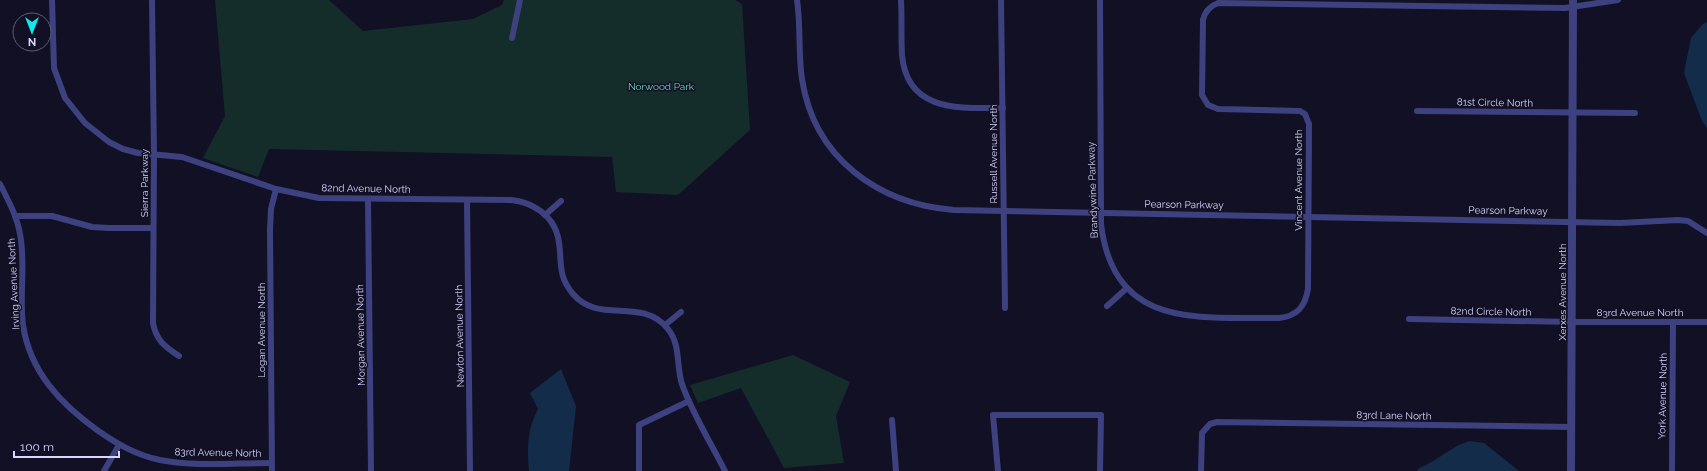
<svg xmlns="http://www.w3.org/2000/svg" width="1707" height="471" viewBox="0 0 1707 471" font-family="Raleway,sans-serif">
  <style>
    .green { fill: #142d2b }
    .water { fill: #132c4a }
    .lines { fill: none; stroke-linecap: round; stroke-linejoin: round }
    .minor { stroke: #3e417f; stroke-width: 6 }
    .tertiary { stroke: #3e417f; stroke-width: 8 }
    .labels { text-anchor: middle; stroke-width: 3; stroke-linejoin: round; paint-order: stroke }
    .park-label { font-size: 10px; fill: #66d8b3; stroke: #121024 }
    .street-label { font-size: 10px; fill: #d7d6fc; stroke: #121024 }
  </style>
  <rect width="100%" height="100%" fill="#121024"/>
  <g class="green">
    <path d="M215,0H329L363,31L473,19L502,5L504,0H735L742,4L750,130L678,195L616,192L612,157L269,149L258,177L203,158L225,116Z"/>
    <path d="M793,355L850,382L836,416L844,463L784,468L741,388L698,403L690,385Z"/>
  </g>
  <g class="water">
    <path d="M1707,22V128L1702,121L1684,73L1691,38L1703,24Z"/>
    <path d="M561,369L576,406L569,471H529C527,449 527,429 538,409L530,393Z"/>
    <path d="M1470,441L1484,443L1519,471H1417L1419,468C1438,461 1451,446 1470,441Z"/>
  </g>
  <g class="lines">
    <g class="minor">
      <path d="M52,0L54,68L65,98L85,123L109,142L123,149L138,153L182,157L276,189L319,198L511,200C532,202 553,215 558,237C563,260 556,274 573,294C599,325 642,296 668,329C681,345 676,366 682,384C691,411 712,445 725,471"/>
      <path d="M152,0L154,155L153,323C156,340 165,347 179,356"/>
      <path d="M797,0C801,26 798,53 802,79C814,158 878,204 954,210L1620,223L1678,220L1688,221L1707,233"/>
      <path d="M901,0C902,18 901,37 902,55C907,113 961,108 1003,108"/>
      <path d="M1001,0L1005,308"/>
      <path d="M1100,0L1101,224C1114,330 1198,317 1279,318C1297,316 1305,307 1308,289L1309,124L1305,114L1300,111L1218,109L1208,105L1202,95L1203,20C1205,11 1210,6 1218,3L1565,8L1618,0"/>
      <path d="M512,38L520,0"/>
      <path d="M1417,111L1635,113"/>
      <path d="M0,184C8,200 17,216 20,234C26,264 19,295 23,325C30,372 61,404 97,430C117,444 136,455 160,460C196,467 235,463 271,463"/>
      <path d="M368,199L371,471"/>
      <path d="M467,200L470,471"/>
      <path d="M545,215L561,201"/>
      <path d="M15,216H52L92,227L109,228H153"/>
      <path d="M1107,306L1127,288"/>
      <path d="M1409,319L1572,322H1707"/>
      <path d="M665,325L681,312"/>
      <path d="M892,420L896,471"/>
      <path d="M104,471L119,445"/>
      <path d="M272,471L270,229L271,209L276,189"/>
      <path d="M639,471V425L689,401"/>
      <path d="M998,471L993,415H1101L1100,471"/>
      <path d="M1201,471L1202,433L1210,424L1217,422L1572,427"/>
      <path d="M1672,471L1673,322"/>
    </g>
    <path class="tertiary" d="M1571,471L1573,0"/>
  </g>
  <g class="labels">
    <g class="park-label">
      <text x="661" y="90">Norwood Park</text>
    </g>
    <g class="street-label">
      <text transform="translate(1495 102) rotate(1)" y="4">81st Circle North</text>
      <text transform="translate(993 154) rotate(-90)" y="4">Russell Avenue North</text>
      <text transform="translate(1298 180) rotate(-90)" y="4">Vincent Avenue North</text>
      <text transform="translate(144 183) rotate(-90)" y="4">Sierra Parkway</text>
      <text transform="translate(366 188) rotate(1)" y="4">82nd Avenue North</text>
      <text transform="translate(1092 190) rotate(-92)" y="4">Brandywine Parkway</text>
      <text transform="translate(1184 204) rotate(1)" y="4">Pearson Parkway</text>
      <text transform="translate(1508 210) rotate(1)" y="4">Pearson Parkway</text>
      <text transform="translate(13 284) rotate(-93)" y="4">Irving Avenue North</text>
      <text transform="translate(1562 292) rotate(-90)" y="4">Xerxes Avenue North</text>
      <text transform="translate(1491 311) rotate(1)" y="4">82nd Circle North</text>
      <text x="1640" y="316">83rd Avenue North</text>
      <text transform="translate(261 330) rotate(-90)" y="4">Logan Avenue North</text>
      <text transform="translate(360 335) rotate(-91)" y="4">Morgan Avenue North</text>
      <text transform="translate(459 336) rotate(-91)" y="4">Newton Avenue North</text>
      <text transform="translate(1662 396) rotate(-89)" y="4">York Avenue North</text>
      <text transform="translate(1394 415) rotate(1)" y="4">83rd Lane North</text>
      <text transform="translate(218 452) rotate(1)" y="4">83rd Avenue North</text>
    </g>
  </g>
  <g transform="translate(32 32) rotate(180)"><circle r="19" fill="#121024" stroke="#615f7a"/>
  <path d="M0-3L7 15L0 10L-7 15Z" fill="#10e8ee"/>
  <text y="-6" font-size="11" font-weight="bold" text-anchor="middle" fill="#d7d6fc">N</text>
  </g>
  <path d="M14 451v6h105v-6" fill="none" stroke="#d7d6fc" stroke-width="2"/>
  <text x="20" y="451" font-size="12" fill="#d7d6fc" stroke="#121024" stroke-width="3" paint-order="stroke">100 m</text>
</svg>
